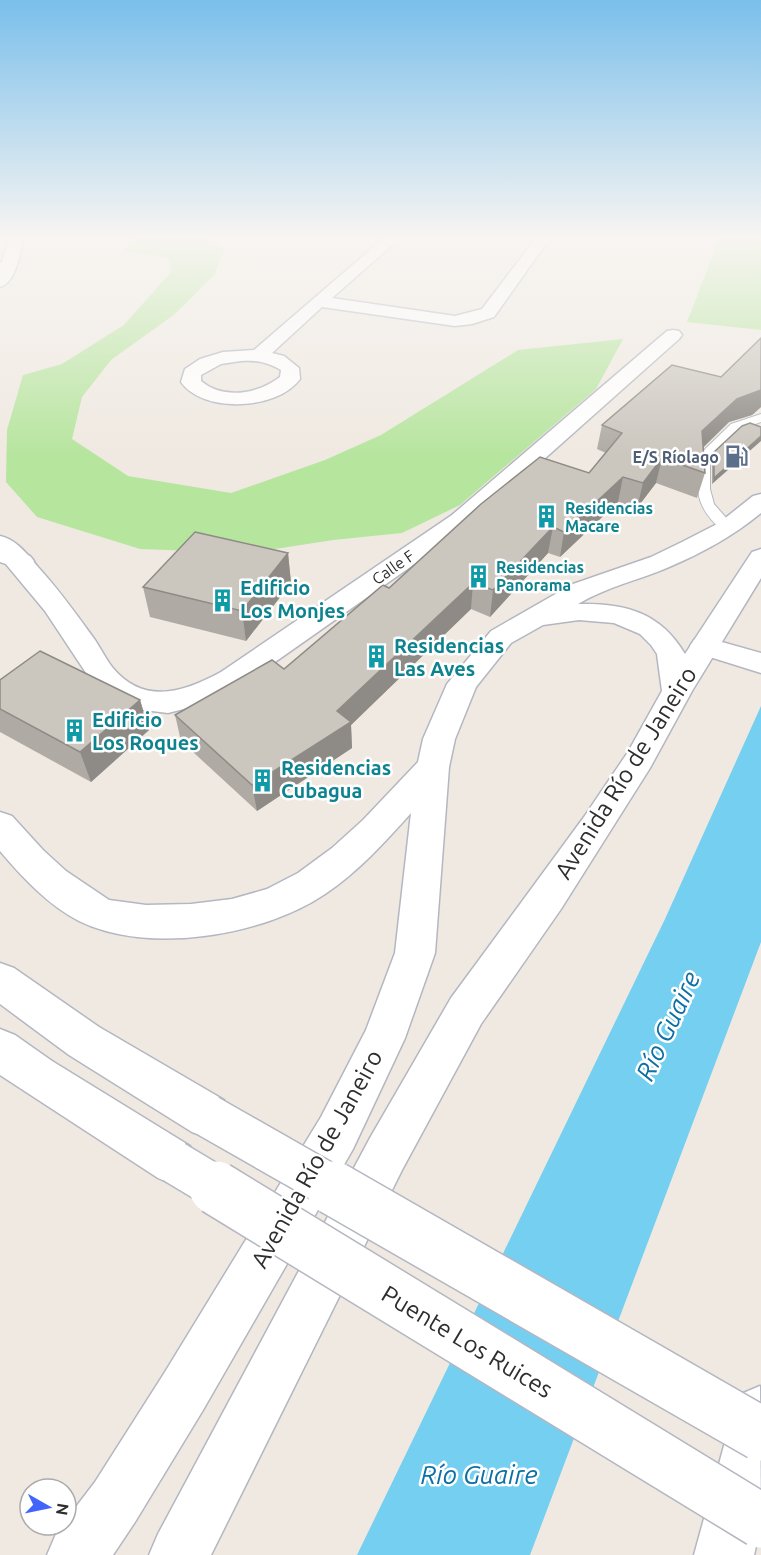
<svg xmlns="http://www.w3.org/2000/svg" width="761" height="1555" viewBox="0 0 761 1555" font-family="Ubuntu,sans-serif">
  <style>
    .green { fill: #b6e59e }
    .water { fill: #75cff0 }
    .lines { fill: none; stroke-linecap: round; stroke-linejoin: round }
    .lane-casing { stroke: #b4b7c1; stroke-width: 2 }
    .street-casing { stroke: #b4b7c1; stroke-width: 3 }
    .secondary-casing { stroke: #b4b7c1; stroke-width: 3 }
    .lane { fill: #fff; fill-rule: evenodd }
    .street { fill: #fff; fill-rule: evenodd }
    .secondary { fill: #fff; fill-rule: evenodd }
    .secondary-bridge-far1-casing { stroke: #b4b7c1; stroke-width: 45; stroke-linecap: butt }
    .secondary-bridge-casing { stroke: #b4b7c1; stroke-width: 56; stroke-linecap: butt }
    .secondary-bridge-far1 { stroke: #fff; stroke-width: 42 }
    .secondary-bridge { stroke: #fff; stroke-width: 53 }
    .wall { fill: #afaba4 }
    .shaded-wall { fill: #8e8b86 }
    .building { fill: #cbc7bf; stroke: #8e8b86; stroke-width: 1.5 }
    .labels { text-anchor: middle; stroke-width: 5; stroke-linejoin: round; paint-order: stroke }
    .far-service-label { font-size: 16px; font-weight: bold; fill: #4e5e75; stroke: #fff; text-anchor: end }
    .far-culture-label { font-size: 16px; font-weight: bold; fill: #0d838f; stroke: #fff; text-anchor: start }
    .far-street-label { font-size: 16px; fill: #2e2e2e; stroke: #fff }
    .culture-label { font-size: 20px; font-weight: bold; fill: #0d838f; stroke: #fff; text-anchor: start }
    .near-street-label { font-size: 24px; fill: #2e2e2e; stroke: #fff }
    .near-water-label { font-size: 26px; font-style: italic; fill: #0d6fa3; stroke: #fff }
  </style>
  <rect width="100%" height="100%" fill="#efe9e1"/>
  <g class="green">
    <path d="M135,238H202L225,249L214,275L175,314L111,360L82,397L72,439L128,476L231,493L325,460L381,435L518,350L623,339L596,389L460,505L402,533L333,540L249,553L140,549L37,517L6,482L7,430L23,375L62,364L124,325L171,272L169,258L123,251Z"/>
    <path d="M712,238H761V330L687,322L719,239Z"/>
  </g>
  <path class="water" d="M761,706V942L530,1555H357L665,919Z"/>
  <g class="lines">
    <defs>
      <path id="lane" d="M761,414V422L739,430L710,458V489L714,504L735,528L733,531H723C695,507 697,492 697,457L731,424Z"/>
      <g id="street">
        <path d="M10,238H24C20,252 16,283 0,287V267Z"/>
        <path d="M384,238H400L332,298L455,316L482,309L536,238H550L494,317L472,324L455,326L322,307L272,353L284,356L299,368L300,379C278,410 203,414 181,382L185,369L200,359L223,352L254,350ZM241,361C257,360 267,362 281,370L280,377C258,394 223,400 201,381V375L221,364Z"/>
        <path d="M673,330L679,331L682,335L679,339L470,525L241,686L211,702L168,713L136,709L110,698L92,682L45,611L0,557V536C16,539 28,555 38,567C59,590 77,615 95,640C101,649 106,659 112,667C144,706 184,692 221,672L452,515L667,331Z"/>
        <path d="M704,637L761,653V673L694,652L690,646L694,640Z"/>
        <path d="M760,1386L761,1525L754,1555H694L733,1413L741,1394Z"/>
      </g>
      <g id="secondary">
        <path d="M10,257L18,262L5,274L0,276V263Z"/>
        <path d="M761,494V513C733,536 702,553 669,567C639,580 606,587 578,604C625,603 660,612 685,654L752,552L761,549V578L692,691L650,768L561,909L481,1024L402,1170L211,1555H149L158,1534L370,1138L451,998L584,817L628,752L662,691L657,654L651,645L640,634L614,623L579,620L543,625L511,643L476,687L455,739L449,767L435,953L405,1038L353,1149L203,1410L135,1522L113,1555H47L56,1534L62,1525H66V1520L95,1482L165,1372L321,1117L366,1030L395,953L411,813C385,842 358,872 325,894C263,936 147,955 79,921C48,905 22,877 0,851V812L12,816L43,850L66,871L109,900L146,905L191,904L232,899L267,889L298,873L332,848L363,820L418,762L423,739L447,684L491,631L573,584L651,557L682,542L719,523L753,496Z"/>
        <path d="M0,546L30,556L34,561L30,566L21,569L0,562Z"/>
        <path d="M0,963L14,968L99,1027L224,1100L230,1116L224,1132L208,1138L192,1132L69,1055L0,1004Z"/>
        <path d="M0,1029L15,1035L52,1061L190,1146L197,1162L190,1178L174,1185L158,1178L0,1075Z"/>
      </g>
    </defs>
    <use href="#lane" class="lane-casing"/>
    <use href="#street" class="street-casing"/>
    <use href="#secondary" class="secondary-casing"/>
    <use href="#lane" class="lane"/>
    <use href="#street" class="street"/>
    <use href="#secondary" class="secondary"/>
    <defs>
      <g id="secondary-bridge-far1">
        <path d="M208,1116L336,1189"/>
        <path d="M174,1162L219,1189"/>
      </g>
      <g id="secondary-bridge">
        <path d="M216,1188L761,1521"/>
        <path d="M333,1188L761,1434"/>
      </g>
    </defs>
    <use href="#secondary-bridge-far1" class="secondary-bridge-far1-casing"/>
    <use href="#secondary-bridge" class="secondary-bridge-casing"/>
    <use href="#secondary-bridge-far1" class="secondary-bridge-far1"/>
    <use href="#secondary-bridge" class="secondary-bridge"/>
  </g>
  <g class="wall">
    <path d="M761,338V407L752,415L729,422L703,448L705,473L697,498L656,483L637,508L618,502L560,557L548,553L490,617L471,609L351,725L352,748L257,811L181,741L175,715L284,669L389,588L589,473L606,453L597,449L602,425L721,377Z"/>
    <path d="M742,426L712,484V459L714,452Z"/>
    <path d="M288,553L291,583L246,641L150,617L143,587Z"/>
    <path d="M0,680L140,700L149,730L91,782L0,732Z"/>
  </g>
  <g class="shaded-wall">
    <path d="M761,390V407L752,415L729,422L695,455L702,431L737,399Z"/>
    <path d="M761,436V441L712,484L714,478Z"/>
    <path d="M662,458L656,483L637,508L643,483Z"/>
    <path d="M623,477L618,502L560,557L564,532Z"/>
    <path d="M553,527L548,553L490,617L493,590Z"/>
    <path d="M288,553L291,583L246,641L242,611Z"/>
    <path d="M473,583L471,609L351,725L352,748L257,811L252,785L337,711Z"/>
    <path d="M140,700L149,730L91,782L80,752Z"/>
  </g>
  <g class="building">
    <path d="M761,338V390L737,399L702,431L705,473L662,458L643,483L623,477L564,532L553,527L493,590L473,583L337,711L351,722L252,785L175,715L272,660L284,669L383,585L389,588L481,504L540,457L589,473L622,433L602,425L672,365L721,377Z"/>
    <path d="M750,423L761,427V436L714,478V452L742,426Z"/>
    <path d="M195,532L288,553L242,611L143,587Z"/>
    <path d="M40,651L140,700L80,752L0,709V680Z"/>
  </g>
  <linearGradient id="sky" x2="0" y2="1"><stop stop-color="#7abfeb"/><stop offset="0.52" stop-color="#f8f5f2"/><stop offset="1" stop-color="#f8f5f2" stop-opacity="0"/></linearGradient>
  <rect width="761" height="456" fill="url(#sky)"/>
  <defs>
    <symbol id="fuel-bare" viewBox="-9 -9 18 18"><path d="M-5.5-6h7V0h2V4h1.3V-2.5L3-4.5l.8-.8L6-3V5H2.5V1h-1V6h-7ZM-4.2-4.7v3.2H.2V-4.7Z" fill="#5c6f8a" stroke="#fff" stroke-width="2.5" paint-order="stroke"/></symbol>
    <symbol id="building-bare" viewBox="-9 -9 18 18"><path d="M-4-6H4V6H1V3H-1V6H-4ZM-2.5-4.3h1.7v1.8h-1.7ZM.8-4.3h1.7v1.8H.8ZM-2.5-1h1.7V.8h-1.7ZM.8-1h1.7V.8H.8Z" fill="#0f9aa8" stroke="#fff" stroke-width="2.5" paint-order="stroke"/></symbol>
  </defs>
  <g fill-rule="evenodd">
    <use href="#fuel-bare" x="720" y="440" width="33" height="33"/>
    <use href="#building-bare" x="530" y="500" width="33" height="33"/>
    <use href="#building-bare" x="462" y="560" width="33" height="33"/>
    <use href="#building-bare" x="206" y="584" width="33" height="33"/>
    <use href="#building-bare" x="360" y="640" width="33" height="33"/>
    <use href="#building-bare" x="58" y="714" width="33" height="33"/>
    <use href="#building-bare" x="246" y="764" width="33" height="33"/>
  </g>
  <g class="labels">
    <g class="far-service-label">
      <text x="719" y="463">E/S Ríolago</text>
    </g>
    <g class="far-culture-label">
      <text x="565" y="514">Residencias<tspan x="565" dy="18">Macare</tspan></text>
      <text x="496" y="573">Residencias<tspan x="496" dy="18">Panorama</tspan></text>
    </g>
    <g class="far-street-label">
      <text transform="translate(393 567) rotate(-35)" y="6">Calle F</text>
    </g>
    <g class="culture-label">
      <text x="240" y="595">Edificio<tspan x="240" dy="23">Los Monjes</tspan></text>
      <text x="394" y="653">Residencias<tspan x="394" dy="23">Las Aves</tspan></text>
      <text x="92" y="727">Edificio<tspan x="92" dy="23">Los Roques</tspan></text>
      <text x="281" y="775">Residencias<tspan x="281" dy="23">Cubagua</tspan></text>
    </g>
    <g class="near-street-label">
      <text transform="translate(626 773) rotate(-58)" y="8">Avenida Río de Janeiro</text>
      <text transform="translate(317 1159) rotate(-61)" y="8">Avenida Río de Janeiro</text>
      <text transform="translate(467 1342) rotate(31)" y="8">Puente Los Ruices</text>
    </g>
    <g class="near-water-label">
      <text transform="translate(668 1026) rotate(-65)" y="9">Río Guaire</text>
      <text x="479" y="1484">Río Guaire</text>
    </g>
  </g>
  <g transform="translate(48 1507) rotate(99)"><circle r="28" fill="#ffffff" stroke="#ababab" stroke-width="1.5"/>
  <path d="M0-4.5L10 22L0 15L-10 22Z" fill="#4264fb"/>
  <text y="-9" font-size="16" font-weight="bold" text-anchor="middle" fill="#2e2e2e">N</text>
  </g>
</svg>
